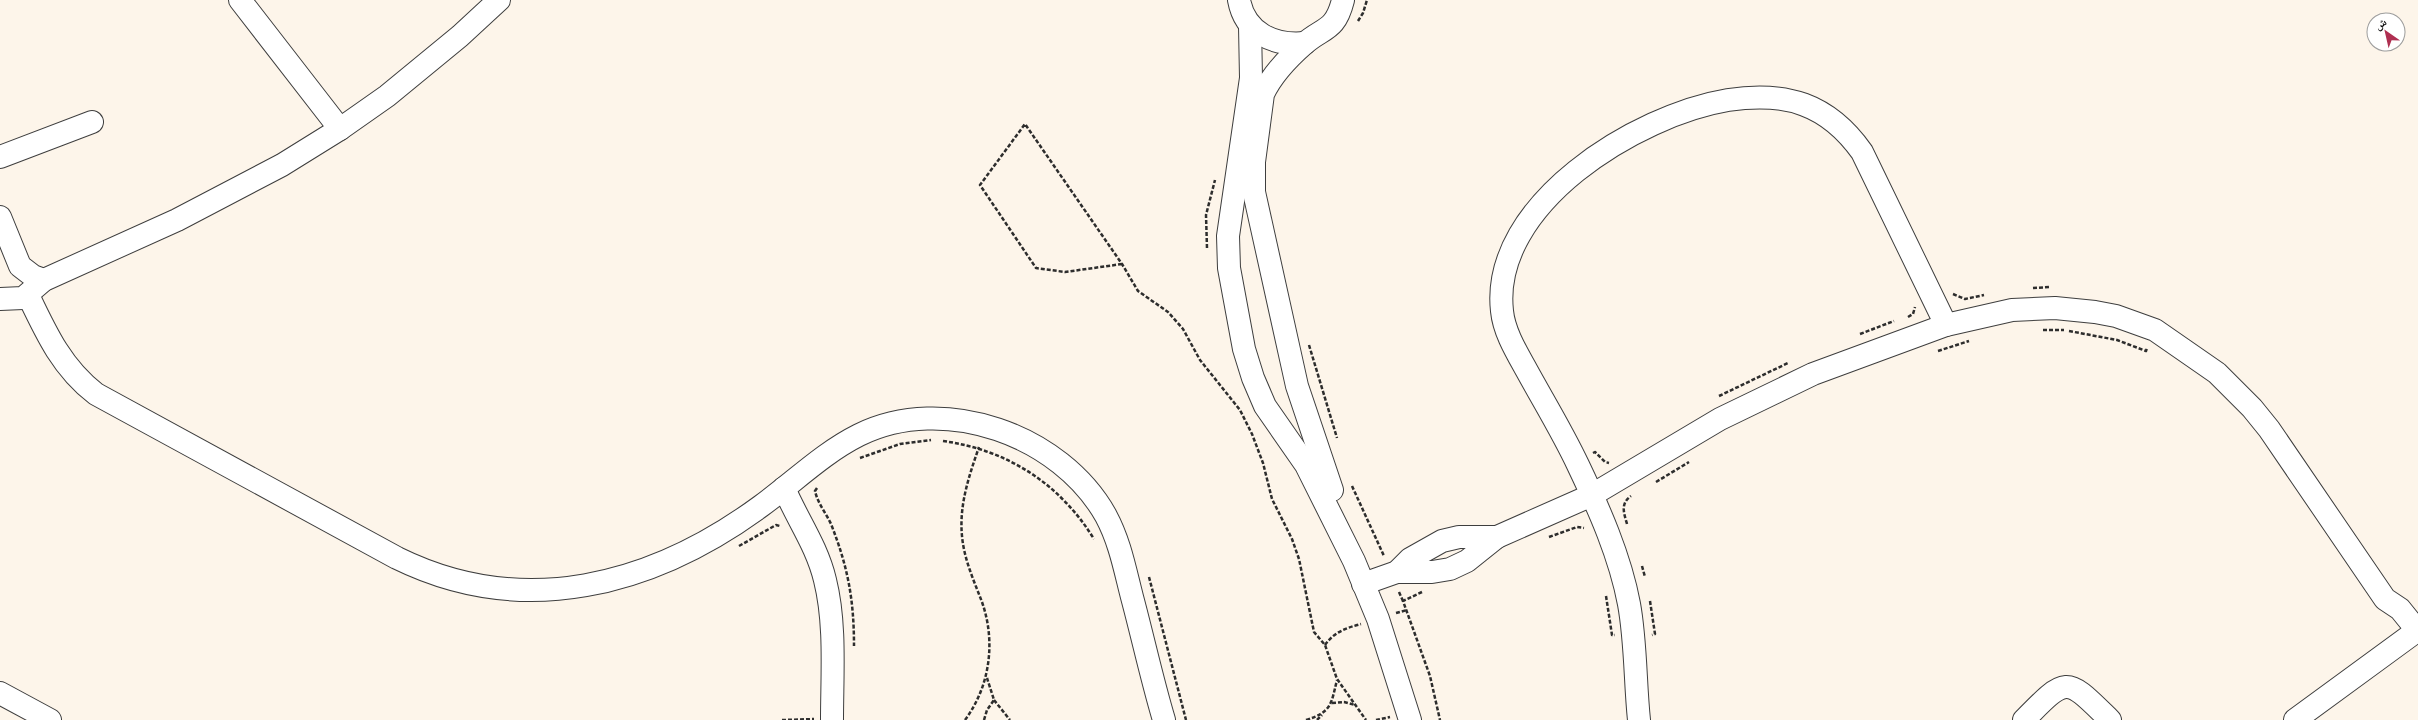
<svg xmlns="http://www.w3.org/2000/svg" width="2418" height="720" viewBox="0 0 2418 720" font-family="Lora,'Noto Naskh Arabic',serif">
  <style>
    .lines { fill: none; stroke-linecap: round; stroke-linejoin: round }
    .minor-casing { stroke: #3e3e3e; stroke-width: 24 }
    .path { stroke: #2d2d2d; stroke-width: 2.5; stroke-dasharray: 4 2; stroke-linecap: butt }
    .minor { stroke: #fff; stroke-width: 22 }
  </style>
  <rect width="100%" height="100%" fill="#fdf5ea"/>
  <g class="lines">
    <defs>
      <g id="minor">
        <path d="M240,0L340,129"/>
        <path d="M1239,0C1245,33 1274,46 1305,43"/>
        <path d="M1250,26L1251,78L1228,236L1229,268L1244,349L1253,378L1265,406L1306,465L1354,561L1378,619L1410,720"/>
        <path d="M0,157L92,122"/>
        <path d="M0,217L20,266L33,276L44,280"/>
        <path d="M28,295C46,333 62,368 96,394L397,558C523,620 652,586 761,506C794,482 823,453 859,435C944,393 1061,435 1106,516C1120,542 1125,570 1132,597C1143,638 1152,680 1164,720"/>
        <path d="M0,299L23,298L44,280L177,220L282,165L340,129L387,96L460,36L499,0"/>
        <path d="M784,488C797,519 817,546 825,580C836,624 832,674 832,720"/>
        <path d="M1332,490L1297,386L1254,192V162L1263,94C1272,75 1288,58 1304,44C1323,27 1335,32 1343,0"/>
        <path d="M1397,572H1432L1450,569L1467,561L1497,537L1592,495L1720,419L1813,374L1946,325L2012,310L2055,308L2095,312L2116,316L2155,330L2217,373L2252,408L2269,429L2385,599L2400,609L2417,630"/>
        <path d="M1363,584L1397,572L1410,559L1442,541L1459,537H1497"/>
        <path d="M0,693L50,720"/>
        <path d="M1639,720C1635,682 1636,642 1629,604C1620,556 1599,509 1578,465C1563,433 1544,402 1527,371C1517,353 1504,332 1502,311C1490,204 1637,115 1728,100C1786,91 1828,104 1862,152L1946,325"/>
        <path d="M2024,720C2068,675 2066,677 2110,720"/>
        <path d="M2295,720L2418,630"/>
      </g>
    </defs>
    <use href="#minor" class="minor-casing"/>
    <g class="path">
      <path d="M1358,21L1363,13L1367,0"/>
      <path d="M1207,248L1206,215L1215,180"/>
      <path d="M1122,264L1065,272L1036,268L980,185L1025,124L1122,264L1138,291L1168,312L1183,329L1200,360L1240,410L1252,434L1263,463L1272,499L1292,539L1299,559L1314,632L1325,645L1337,679L1366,720"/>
      <path d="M2033,288L2050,287"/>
      <path d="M1953,294L1965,299L1984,295"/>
      <path d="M1908,317L1913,314L1915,307"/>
      <path d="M2043,330H2064"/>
      <path d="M2069,331L2117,340L2146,351L2147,348"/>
      <path d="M1860,334L1894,321"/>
      <path d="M1309,345L1337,438"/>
      <path d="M1938,351L1969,341"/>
      <path d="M1719,396L1788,363"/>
      <path d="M943,441C1008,450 1060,484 1094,539"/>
      <path d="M1593,453L1595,452L1605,462L1609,463"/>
      <path d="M860,458L900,444L931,440"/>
      <path d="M1656,482L1689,462"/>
      <path d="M1352,486L1384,556"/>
      <path d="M817,488L815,491C818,504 826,513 831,524C848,567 854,600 854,646"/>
      <path d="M1627,524C1624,513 1620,504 1631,496"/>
      <path d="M1549,537L1577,527L1584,528"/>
      <path d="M739,546L776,525L780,526"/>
      <path d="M1642,566L1645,577"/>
      <path d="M1149,577L1186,720"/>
      <path d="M1399,592L1403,601"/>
      <path d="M1422,592L1403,601L1430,676L1440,720"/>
      <path d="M1606,596L1612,635H1615"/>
      <path d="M1650,601L1655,634L1652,635"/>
      <path d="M1396,613L1407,610"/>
      <path d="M1325,645C1334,632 1346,628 1361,624"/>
      <path d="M994,700L1010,720"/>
      <path d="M1332,703L1344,702L1355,705"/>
      <path d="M782,720L814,719"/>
      <path d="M965,720C990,686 996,642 982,602C974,581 964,559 962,536C959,505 969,476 979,447"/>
      <path d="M984,720L987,710L994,700L987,678"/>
      <path d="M1306,720C1332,712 1331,704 1337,680"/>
      <path d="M1317,720L1322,715"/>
      <path d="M1376,720L1390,717"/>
    </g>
    <use href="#minor" class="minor"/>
  </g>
  <g transform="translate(2386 32) rotate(326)"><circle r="19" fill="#ffffff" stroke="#9d9d9d"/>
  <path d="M0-3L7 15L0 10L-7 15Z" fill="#af2f51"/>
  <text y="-6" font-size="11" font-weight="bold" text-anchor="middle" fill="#0b0b0b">ش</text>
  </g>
</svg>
